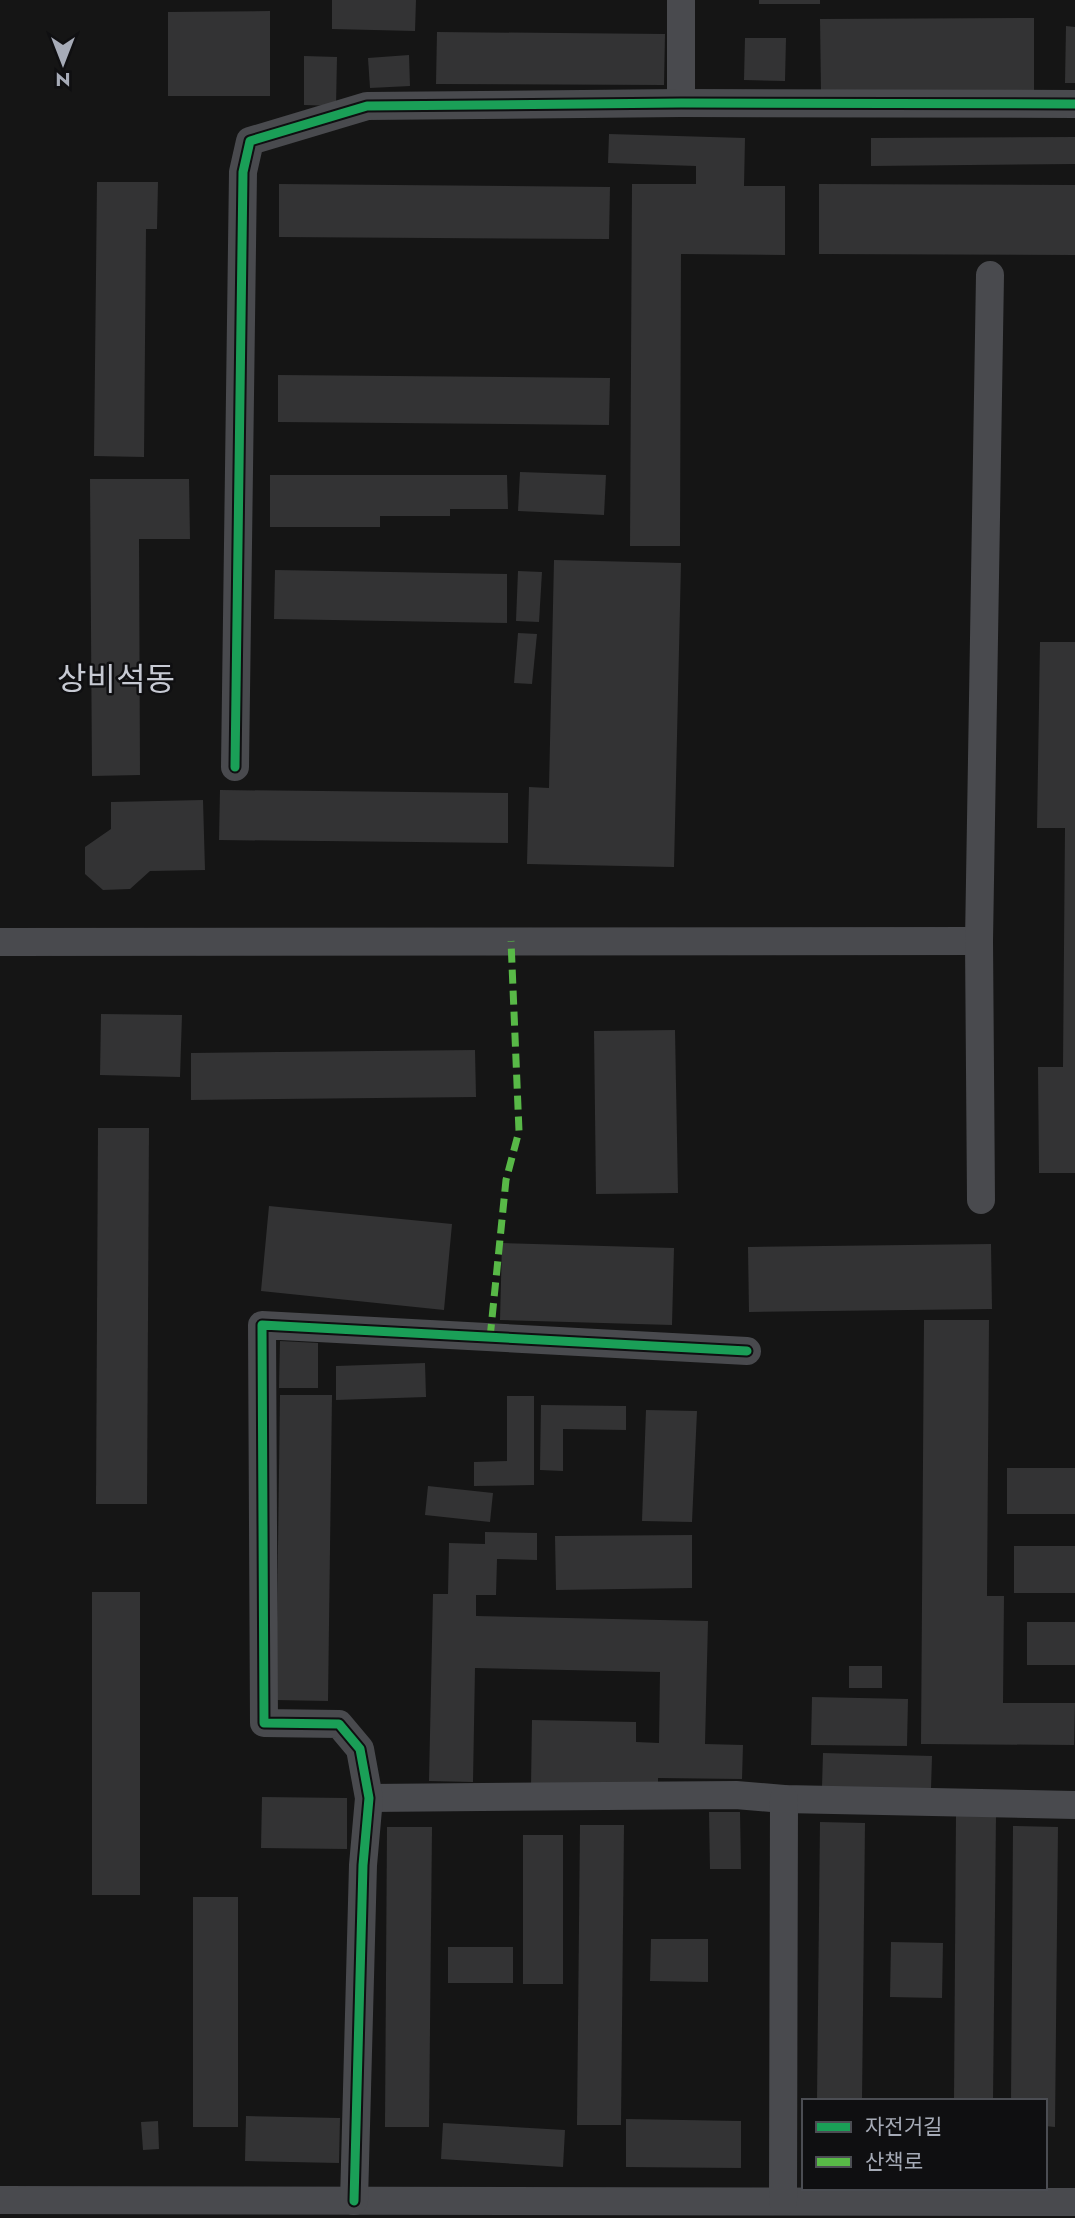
<svg xmlns="http://www.w3.org/2000/svg" width="1075" height="2218" viewBox="0 0 1075 2218" font-family="Jost,'Noto Sans KR',sans-serif">
  <style>
    .building { fill: #333334 }
    .lines { fill: none; stroke-linecap: round; stroke-linejoin: round }
    .street { stroke: #494a4e; stroke-width: 28 }
    .quiet { stroke: #58b947; stroke-width: 7; stroke-dasharray: 14 7; stroke-linecap: butt }
    .cycleway-casing { stroke: #0f0f11; stroke-width: 13 }
    .cycleway { stroke: #1a9f57; stroke-width: 9 }
    .labels { text-anchor: middle; stroke-width: 5; stroke-linejoin: round; paint-order: stroke }
    .quarter-label { font-size: 32px; fill: #c7cad3; stroke: #0f0f11 }
  </style>
  <rect width="100%" height="100%" fill="#151515"/>
  <g class="building">
    <path d="M332,0H416L415,31L332,29Z"/>
    <rect x="759" y="0" width="61" height="4"/>
    <path d="M270,11V96H168V12Z"/>
    <path d="M1034,18V93H821L820,19Z"/>
    <path d="M1066,26L1075,27V83H1065Z"/>
    <path d="M437,32L665,34L664,85L436,84Z"/>
    <path d="M745,38H786L785,81L744,80Z"/>
    <path d="M409,55L410,86L370,88L368,58Z"/>
    <path d="M304,56L337,57L336,106L304,105Z"/>
    <path d="M609,134L745,138L744,186H785V255L681,254L680,546H630L632,184H696V166L608,163Z"/>
    <path d="M1075,137V164L871,166V138Z"/>
    <path d="M97,182H158L157,229H146L144,457L94,456Z"/>
    <path d="M279,184L610,187L609,239L279,237Z"/>
    <path d="M819,184L1075,185V255L819,254Z"/>
    <path d="M278,375L610,378L609,425L278,422Z"/>
    <path d="M520,472L606,475L604,515L518,511Z"/>
    <path d="M270,475H507L508,509H450V516H380V527H270Z"/>
    <path d="M90,479H189L190,539H139L140,775L92,776Z"/>
    <path d="M554,560L681,563L674,867L527,864L529,787L549,788Z"/>
    <path d="M275,570L507,574V623L274,619Z"/>
    <path d="M518,571L542,572L539,622L516,621Z"/>
    <path d="M518,633L537,634L532,684L514,683Z"/>
    <path d="M1040,642H1075V1173H1039L1038,1067H1063L1065,828H1037Z"/>
    <path d="M220,790L508,793V843L219,840Z"/>
    <path d="M203,800L205,870L150,871L130,889L103,890L85,874V847L111,829V802Z"/>
    <path d="M101,1014L182,1015L180,1077L100,1075Z"/>
    <path d="M675,1030L678,1193L596,1194L594,1031Z"/>
    <path d="M475,1050L476,1097L191,1100V1053Z"/>
    <path d="M98,1128H149L147,1504H96Z"/>
    <path d="M269,1206L452,1224L444,1310L261,1291Z"/>
    <path d="M502,1243L674,1248L672,1325L500,1320Z"/>
    <path d="M991,1244L992,1309L749,1312L748,1247Z"/>
    <path d="M924,1320H989L987,1596H1004L1003,1703H1075L1074,1745L921,1744Z"/>
    <path d="M280,1341L318,1343V1388H279Z"/>
    <path d="M425,1363L426,1397L336,1400V1366Z"/>
    <path d="M280,1395H332L328,1701L276,1700Z"/>
    <path d="M507,1396H534V1485L474,1486V1462L507,1461Z"/>
    <path d="M541,1405L626,1406V1430L563,1429V1471L540,1470Z"/>
    <path d="M646,1410L697,1411L692,1522L642,1521Z"/>
    <rect x="1007" y="1468" width="68" height="46"/>
    <path d="M428,1486L493,1493L490,1522L425,1515Z"/>
    <path d="M485,1532L537,1533V1560L497,1559L496,1595H476V1616L708,1621L705,1744L743,1745L742,1779L658,1778V1790L531,1787L532,1720L636,1722V1742L659,1743L660,1672L475,1668L473,1782L429,1781L433,1594H448L449,1543L485,1544Z"/>
    <path d="M692,1535V1588L556,1590L555,1536Z"/>
    <rect x="1014" y="1546" width="61" height="47"/>
    <rect x="92" y="1592" width="48" height="303"/>
    <rect x="1027" y="1622" width="48" height="43"/>
    <rect x="849" y="1666" width="33" height="22"/>
    <path d="M812,1697L908,1699L907,1746L811,1745Z"/>
    <path d="M823,1753L932,1756L931,1789L822,1787Z"/>
    <path d="M262,1797L347,1798V1849L261,1848Z"/>
    <path d="M709,1812H740L741,1869H710Z"/>
    <path d="M956,1814L996,1815L993,2101H954Z"/>
    <path d="M820,1822L865,1823L862,2101H817Z"/>
    <path d="M580,1825H624L621,2125H577Z"/>
    <path d="M1013,1826L1058,1827L1055,2127L1045,2126V2101H1011Z"/>
    <path d="M387,1827H432L429,2127H385Z"/>
    <rect x="523" y="1835" width="40" height="149"/>
    <rect x="193" y="1897" width="45" height="230"/>
    <path d="M651,1939H708V1982L650,1981Z"/>
    <path d="M891,1942L943,1943L942,1998L890,1997Z"/>
    <rect x="448" y="1947" width="65" height="36"/>
    <path d="M246,2116L340,2118L339,2163L245,2161Z"/>
    <path d="M626,2119L741,2121V2168L626,2167Z"/>
    <path d="M158,2121L159,2149L143,2150L141,2122Z"/>
    <path d="M443,2123L565,2130L563,2167L441,2159Z"/>
  </g>
  <g class="lines">
    <g class="street">
      <path d="M681,0V103"/>
      <path d="M235,767L243,172L250,141L367,106L681,103L1075,104"/>
      <path d="M0,942L979,941"/>
      <path d="M981,1200L979,941L990,275"/>
      <path d="M369,1798L736,1795L784,1799L1075,1805"/>
      <path d="M0,2200L1075,2202"/>
      <path d="M354,2201L363,1865L369,1798L360,1749L339,1724L264,1723L262,1325L747,1351"/>
      <path d="M783,2201L784,1799"/>
    </g>
    <path class="quiet" d="M490,1338L506,1180L519,1131L511,941"/>
    <defs>
      <g id="cycleway">
        <path d="M235,767L243,172L250,141L367,106L681,103L1075,104"/>
        <path d="M354,2201L363,1865L369,1798L360,1749L339,1724L264,1723L262,1325L747,1351"/>
      </g>
    </defs>
    <use href="#cycleway" class="cycleway-casing"/>
    <use href="#cycleway" class="cycleway"/>
  </g>
  <g class="labels">
    <g class="quarter-label">
      <text x="116" y="690">상비석동</text>
    </g>
  </g>
  <rect x="802" y="2099" width="245" height="91" fill="#0f0f11" stroke="#4b4d53" stroke-width="2"/>
  <rect x="816" y="2122" width="35" height="10" fill="#1a9f57" stroke="#4b4d53" stroke-width="2"/>
  <text x="865" y="2134" font-size="21" fill="#a6abb7">자전거길</text>
  <rect x="816" y="2157" width="35" height="10" fill="#58b947" stroke="#4b4d53" stroke-width="2"/>
  <text x="865" y="2169" font-size="21" fill="#a6abb7">산책로</text>
  <g transform="translate(63 63) rotate(180)" stroke="#0f0f11" stroke-width="5" paint-order="stroke">
  <path d="M0-5L12 26L0 18L-12 26Z" fill="#a6abb7"/>
  <text y="-10" font-size="19" font-weight="bold" text-anchor="middle" fill="#a6abb7">N</text>
  </g>
</svg>
